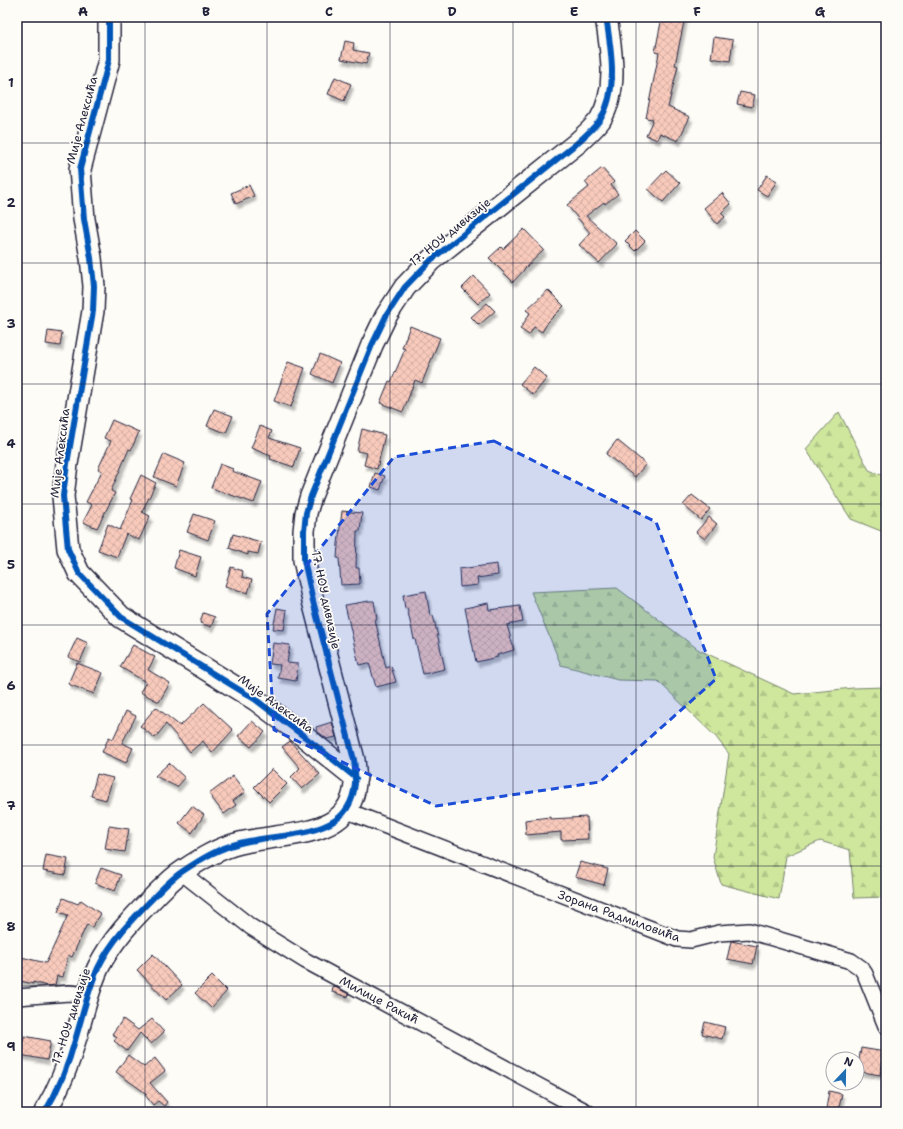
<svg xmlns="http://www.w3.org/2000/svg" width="903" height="1129" viewBox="0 0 903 1129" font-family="'Shantell Sans',sans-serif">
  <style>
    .forest { fill: url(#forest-firs); stroke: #78846c }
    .building { fill: url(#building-cross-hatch); stroke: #22223b; filter: url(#shadow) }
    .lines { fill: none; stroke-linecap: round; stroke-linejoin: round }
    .street-casing { stroke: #22223b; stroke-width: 18 }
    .secondary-casing { stroke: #22223b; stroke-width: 24 }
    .street { stroke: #fdfcf7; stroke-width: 15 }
    .secondary { stroke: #fdfcf7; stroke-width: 21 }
    .cycleway-casing { stroke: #fdfcf7; stroke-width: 8 }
    .cycleway { stroke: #0057b8; stroke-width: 6 }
    .marked { fill: #1d4ed8; fill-opacity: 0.2; stroke: #1d4ed8; stroke-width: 3; stroke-dasharray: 8 5; stroke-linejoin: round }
    .grid { fill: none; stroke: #22223b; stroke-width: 1; stroke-opacity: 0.55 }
    .labels { text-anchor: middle; stroke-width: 3.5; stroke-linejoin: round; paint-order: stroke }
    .street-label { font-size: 12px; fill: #22223b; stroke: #fdfcf7 }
    .neatline { fill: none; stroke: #22223b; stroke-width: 1.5 }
    .grid-label { font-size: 13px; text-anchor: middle; font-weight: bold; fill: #22223b }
  </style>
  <defs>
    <pattern id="forest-firs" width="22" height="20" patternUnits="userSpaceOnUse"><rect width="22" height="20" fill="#cee79d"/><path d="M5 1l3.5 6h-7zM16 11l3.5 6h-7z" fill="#b1c688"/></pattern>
    <pattern id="building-cross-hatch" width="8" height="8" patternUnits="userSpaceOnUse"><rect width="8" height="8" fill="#f8cabc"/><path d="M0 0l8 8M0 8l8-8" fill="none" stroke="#d4ada2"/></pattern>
    <filter id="shadow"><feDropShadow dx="2.5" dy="4.5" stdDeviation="1" flood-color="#0004"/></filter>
  </defs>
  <rect width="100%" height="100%" fill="#fdfcf7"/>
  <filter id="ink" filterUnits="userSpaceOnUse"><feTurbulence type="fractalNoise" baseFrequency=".025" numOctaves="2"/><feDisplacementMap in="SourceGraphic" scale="8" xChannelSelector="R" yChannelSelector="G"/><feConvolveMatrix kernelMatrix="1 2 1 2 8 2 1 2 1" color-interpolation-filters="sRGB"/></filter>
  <g filter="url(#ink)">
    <g class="forest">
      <path d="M839,412L869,470L886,477V533L851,519L806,449Z"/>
      <path d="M617,588L699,650L794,694L853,688L886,687V897L854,898L850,850L820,841L786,856L779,899L721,884L713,857L729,754L716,737L658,681L618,680L561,665L531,592Z"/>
    </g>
    <g class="building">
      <path d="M662,17H685L675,65L678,66L668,107L690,117L678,141L660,133L657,140L646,135L653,119L646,118L659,53L655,52Z"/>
      <path d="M714,37L733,40L730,61L711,58Z"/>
      <path d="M345,41L354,43L353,50L369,53L366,64L341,59Z"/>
      <path d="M335,77L351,84L344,101L328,94Z"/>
      <path d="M740,92L755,95L752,107L737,104Z"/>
      <path d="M602,168L614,182L611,185L618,194L605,204L604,202L586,216L617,244L599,263L579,245L590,233L567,205L589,187L585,182Z"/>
      <path d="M666,170L680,183L663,202L648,189Z"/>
      <path d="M767,175L777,181L767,196L757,190Z"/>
      <path d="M249,185L254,196L236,204L231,193Z"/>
      <path d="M722,193L731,204L721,213L725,217L717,224L704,208Z"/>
      <path d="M524,229L544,250L524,269V270L513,282L489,258L501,247L503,249Z"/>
      <path d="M635,231L645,241L635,251L625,241Z"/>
      <path d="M474,276L490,293L478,304L462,288Z"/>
      <path d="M548,290L564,306L548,322L542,332L534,327L529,335L520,329L530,313L526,310Z"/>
      <path d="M487,303L495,311L479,325L471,317Z"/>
      <path d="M410,326L440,338L422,383L415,380L403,412L380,403L389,381L391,382L405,349L402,348Z"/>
      <path d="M48,331L62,333L60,346L46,344Z"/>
      <path d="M320,354L340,363L332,383L312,374Z"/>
      <path d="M288,362L305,368L291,407L274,401Z"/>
      <path d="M534,367L547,378L533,395L520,384Z"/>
      <path d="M214,409L233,416L226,433L207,426Z"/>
      <path d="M112,420L139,432L131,450L129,449L111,491L115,493L97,528L83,522L92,505L86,502L102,471L98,469L111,441L104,438Z"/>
      <path d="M260,426L272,431L269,438L300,448L294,467L270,459L271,456L251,448Z"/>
      <path d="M362,429L385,435L377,469L364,465L367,453L357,451Z"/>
      <path d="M617,440L646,464L635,477L606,454Z"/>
      <path d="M164,454L185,463L176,486L154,477Z"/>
      <path d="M220,464L233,469L232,471L262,482L254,503L211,488Z"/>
      <path d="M375,473L385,476L380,490L371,487Z"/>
      <path d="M141,475L156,483L142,512L150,516L139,540L126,534L117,557L98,550L108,524L120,530L133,500L130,499Z"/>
      <path d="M692,495L710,509L701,520L683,505Z"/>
      <path d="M342,511L362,513L360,531H357L356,568H359L360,584L341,585L339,558H337L338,544Z"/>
      <path d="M194,514L215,521L208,540L187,532Z"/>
      <path d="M709,517L717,524L705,539L696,532Z"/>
      <path d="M233,534L261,542L258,554L248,552V555L229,548Z"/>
      <path d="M179,550L201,557L195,576L174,568Z"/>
      <path d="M497,564L498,575L477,578L478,585L460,587L459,569Z"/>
      <path d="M231,567L243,571L242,577L252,580L248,593L225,586Z"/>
      <path d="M426,591L430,616L433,615L445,669L423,674L415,639H414L407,608L405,609L403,595Z"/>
      <path d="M369,601H374L377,619H375L386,668L391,666L396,682L376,687L369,663L359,665L345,605Z"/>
      <path d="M488,603L489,610L520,606L523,622L507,625L514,650L497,655L498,657L476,662L465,608Z"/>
      <path d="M277,608L287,610L284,630L273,629Z"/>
      <path d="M203,613L215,617L211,627L200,623Z"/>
      <path d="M77,638L88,643L80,662L68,657Z"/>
      <path d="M273,643L290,645L287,663L298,664L296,681L278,678L280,665L270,664Z"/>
      <path d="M133,645L155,657L148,670L170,683L159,702L140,692L146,682L120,667Z"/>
      <path d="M77,663L103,673L94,694L68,684Z"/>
      <path d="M204,703L233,730L212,753L203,741L190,752L166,724L155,738L140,726L156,707L180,726Z"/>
      <path d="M126,711L136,716L122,743L133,748L126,763L102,752L109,737L113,739Z"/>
      <path d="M252,721L265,732L251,747L238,736Z"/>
      <path d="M332,722L336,737L327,739L317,731L316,727Z"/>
      <path d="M290,741L320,774L302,789L291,777L300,768L282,747Z"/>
      <path d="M169,763L185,778L177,787L155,776Z"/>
      <path d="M272,769L287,784L269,802L254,787Z"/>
      <path d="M97,774L113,778L106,800L91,796Z"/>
      <path d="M233,776L245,792L233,801L236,805L224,814L209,794Z"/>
      <path d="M192,806L204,815L192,833L179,823Z"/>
      <path d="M550,817V819L587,817L588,839L561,840V832L526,835L525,820Z"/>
      <path d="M109,826L129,829L125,852L105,849Z"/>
      <path d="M46,855L68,859L65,875L43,871Z"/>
      <path d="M580,862L608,869L604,885L575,877Z"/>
      <path d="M101,868L121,875L115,891L95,883Z"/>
      <path d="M63,898L78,904L81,900L101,914L92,927L87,924L72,957L68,955L63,977L57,976L55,985L47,986L33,982V984L17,980V956L46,963L68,915L58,912Z"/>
      <path d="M731,941L757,946L753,964L727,959Z"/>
      <path d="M153,954L182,985L166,1000L137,970Z"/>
      <path d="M212,976L227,991L211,1008L195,993Z"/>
      <path d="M333,986L349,994L348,997L332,992Z"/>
      <path d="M123,1019L138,1030L152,1019L164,1032L151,1044L140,1033L127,1051L114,1041L117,1037L112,1034Z"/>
      <path d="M705,1022L725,1027L722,1039L702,1034Z"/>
      <path d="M24,1036L51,1041L47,1060L20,1055Z"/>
      <path d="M861,1048L885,1052L880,1075L857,1071Z"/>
      <path d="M128,1055L144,1067L155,1058L165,1071L150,1083L167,1102L164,1106L158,1101L153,1105L145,1095L147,1094L116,1072Z"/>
      <path d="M829,1091L842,1094L838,1112L826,1109Z"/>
    </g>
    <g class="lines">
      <defs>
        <g id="street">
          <path d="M345,810L677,939L691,940L719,933L749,931L851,961L861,968L865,974L886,1026"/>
          <path d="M181,872L251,927L306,961L587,1112"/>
          <path d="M17,997L69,993L88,995"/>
        </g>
        <g id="secondary">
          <path d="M109,17V60L80,169L84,219L91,258L94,286L93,311L67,464L63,496L68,549L79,573L121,617L256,700L305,737L356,778"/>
          <path d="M45,1112C59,1089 69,1063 76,1037C83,1014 88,990 98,968C111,941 133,918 154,897C163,888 172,878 183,871C201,859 219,848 240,843C293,830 366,842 354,760L313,601L304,560V531L306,513L311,496L372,345L386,316L405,287L431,260L576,144C584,137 593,129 600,120C619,89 611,50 606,17"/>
        </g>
      </defs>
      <use href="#street" class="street-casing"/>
      <use href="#secondary" class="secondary-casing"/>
      <use href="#street" class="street"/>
      <use href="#secondary" class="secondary"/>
      <defs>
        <g id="cycleway">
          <path d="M109,17V60L80,169L84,219L91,258L94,286L93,311L67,464L63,496L68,549L79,573L121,617L256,700L305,737L356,778"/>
          <path d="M45,1112C59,1089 69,1063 76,1037C83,1014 88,990 98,968C111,941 133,918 154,897C163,888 172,878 183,871C201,859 219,848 240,843C293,830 366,842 354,760L313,601L304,560V531L306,513L311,496L372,345L386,316L405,287L431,260L576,144C584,137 593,129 600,120C619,89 611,50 606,17"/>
        </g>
      </defs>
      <use href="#cycleway" class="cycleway-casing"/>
      <use href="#cycleway" class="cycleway"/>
    </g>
  </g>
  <path class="marked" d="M494,441L656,522L716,679L600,782L436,806L274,730L267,614L394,457Z"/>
  <path class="grid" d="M145,17V1112M267,17V1112M390,17V1112M513,17V1112M636,17V1112M758,17V1112M17,143H886M17,263H886M17,384H886M17,504H886M17,625H886M17,745H886M17,866H886M17,986H886"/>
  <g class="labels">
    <g class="street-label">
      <text transform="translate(82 120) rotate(-75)" y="4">Мије Алексића</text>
      <text transform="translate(450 232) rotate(-39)" y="4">17. НОУ дивизије</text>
      <text transform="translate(60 453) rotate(-83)" y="4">Мије Алексића</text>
      <text transform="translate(326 600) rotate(78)" y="4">17. НОУ дивизије</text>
      <text transform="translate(276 704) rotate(36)" y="4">Мије Алексића</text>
      <text transform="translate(619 916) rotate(20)" y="4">Зорана Радмиловића</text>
      <text transform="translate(379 1000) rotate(28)" y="4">Милице Ракић</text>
      <text transform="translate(71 1016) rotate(-72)" y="4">17. НОУ дивизије</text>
    </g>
  </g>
  <rect width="903" height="1129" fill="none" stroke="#fdfcf7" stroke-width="44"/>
  <g transform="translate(845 1071) rotate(22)"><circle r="19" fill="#fdfcf7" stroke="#a5a5ac"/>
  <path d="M0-3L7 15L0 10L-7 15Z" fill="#1f6fb2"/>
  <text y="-6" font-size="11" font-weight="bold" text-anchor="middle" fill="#22223b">N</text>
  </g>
  <rect x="22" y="22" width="859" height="1085" class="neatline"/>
  <g class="grid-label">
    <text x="83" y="16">A</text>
    <text x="206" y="16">B</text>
    <text x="329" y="16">C</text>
    <text x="452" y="16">D</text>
    <text x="574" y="16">E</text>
    <text x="697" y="16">F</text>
    <text x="820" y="16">G</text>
    <text x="11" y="87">1</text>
    <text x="11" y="207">2</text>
    <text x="11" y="328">3</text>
    <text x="11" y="448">4</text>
    <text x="11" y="569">5</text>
    <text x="11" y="690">6</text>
    <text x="11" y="810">7</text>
    <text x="11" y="931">8</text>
    <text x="11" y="1051">9</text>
  </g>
</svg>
